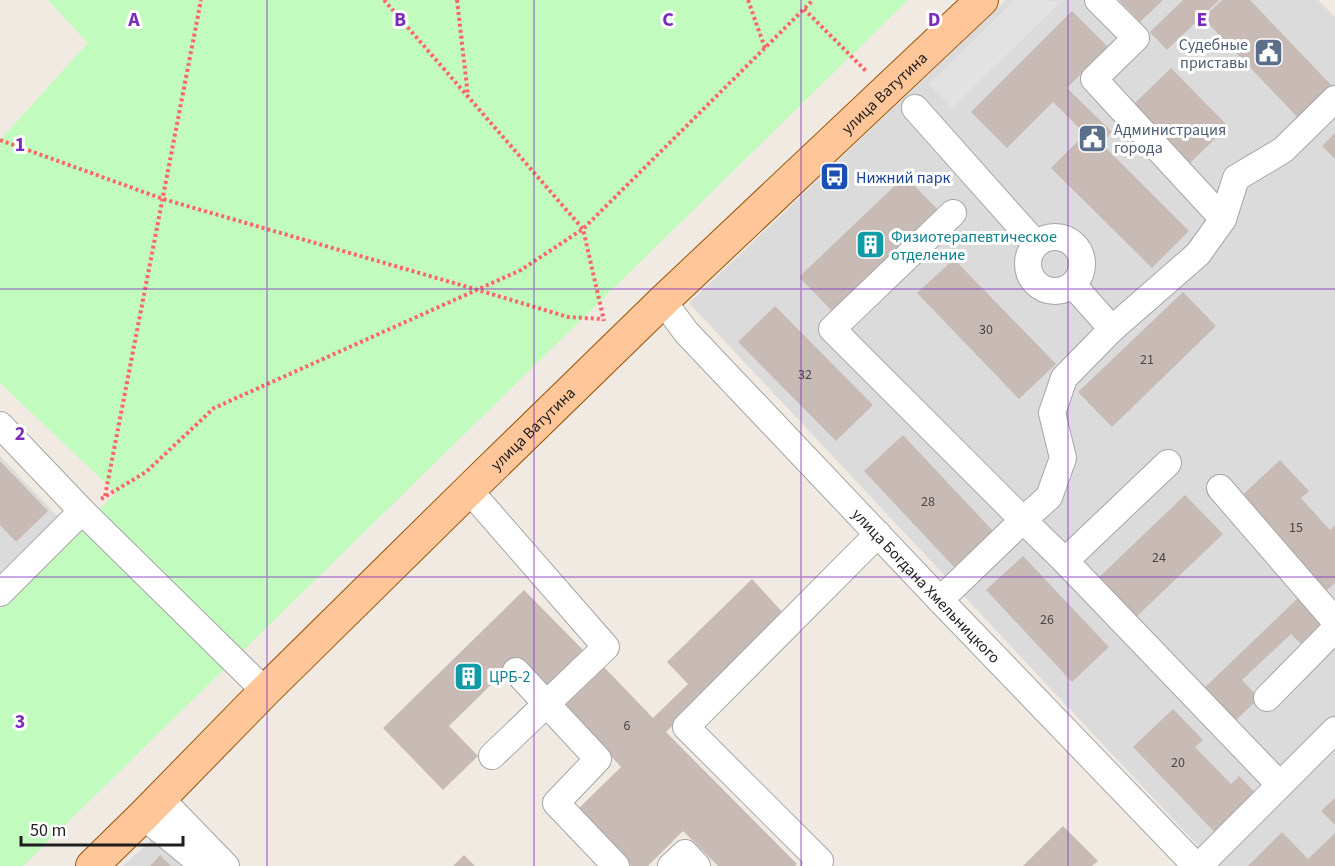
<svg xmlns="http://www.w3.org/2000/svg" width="1335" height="866" viewBox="0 0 1335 866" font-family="'Source Sans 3',sans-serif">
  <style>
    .residential { fill: #dcdbdb }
    .park { fill: #c1fcbe }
    .parking { fill: #e2e2e2 }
    .building { fill: #c8bbb6 }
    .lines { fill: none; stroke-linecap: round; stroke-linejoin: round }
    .minor-casing { stroke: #a5a5a5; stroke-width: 28 }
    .major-casing { stroke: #985200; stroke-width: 34 }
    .path { stroke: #ff6569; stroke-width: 4; stroke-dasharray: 3 3; stroke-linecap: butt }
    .minor { stroke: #fff; stroke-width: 26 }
    .major { stroke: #ffc699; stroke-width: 32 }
    .grid { fill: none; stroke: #7b2cbf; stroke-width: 1.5; stroke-opacity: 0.55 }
    .labels { text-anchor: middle; stroke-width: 6; stroke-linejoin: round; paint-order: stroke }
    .number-label { font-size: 14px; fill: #484544 }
    .service-label { font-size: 16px; fill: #4e5e75; stroke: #fff; text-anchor: end }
    .street-label { font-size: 16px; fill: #1e1e1e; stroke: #fff }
    .transit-label { font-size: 16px; fill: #164399; stroke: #fff; text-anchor: start }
    .culture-label { font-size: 16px; fill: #0d838f; stroke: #fff; text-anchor: start }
    .grid-label { font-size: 20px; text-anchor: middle; font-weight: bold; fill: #7b2cbf; stroke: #fff; stroke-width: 6; stroke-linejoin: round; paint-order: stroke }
  </style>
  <rect width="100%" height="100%" fill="#f0eae3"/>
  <g class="residential">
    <path d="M1006,0H1318L1335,17V866H1217L689,303Z"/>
    <path d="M0,456L62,521L0,579Z"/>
    <path d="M163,829L198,866H123Z"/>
  </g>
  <path class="park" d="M48,0H908L23,866H0V609L116,493L0,383V140L88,43Z"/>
  <path class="parking" d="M1015,0L1062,1L952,108L929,84Z"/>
  <g class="building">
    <path d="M1119,0H1163L1140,22Z"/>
    <path d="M1183,0H1219L1167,50L1150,32Z"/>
    <path d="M1222,0H1250L1335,89L1302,122L1203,18Z"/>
    <path d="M1072,11L1108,47L1067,88L1112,132L1101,143L1189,231L1152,268L1051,168L1085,134L1053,102L1007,148L971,112Z"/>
    <path d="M1171,68L1228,126L1189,164L1132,106Z"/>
    <path d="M1335,133V159L1322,146Z"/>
    <path d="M905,176L940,212L834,313L799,277Z"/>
    <path d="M954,259L1056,364L1019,399L917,293Z"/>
    <path d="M1183,292L1216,326L1112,427L1078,392Z"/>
    <path d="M775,306L873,405L836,441L738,342Z"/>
    <path d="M903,435L993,531L954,567L864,471Z"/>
    <path d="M1280,460L1309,491L1301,498L1330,530L1335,525V583L1325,592L1238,499Z"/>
    <path d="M0,461L48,511L16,542L0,525Z"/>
    <path d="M1185,495L1223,534L1133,620L1095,581Z"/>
    <path d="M1023,556L1109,647L1072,682L986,590Z"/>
    <path d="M752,579L785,615L666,732L797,864L795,866H718L683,831L648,866H631L575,812L621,767L562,704L602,665L653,718L688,684L667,662Z"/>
    <path d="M524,590L589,656L552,693L518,658L449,726L478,756L443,790L383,728Z"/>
    <path d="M1299,597L1328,628L1306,649L1291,634L1242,680L1259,698L1232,724L1200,692Z"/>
    <path d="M1173,709L1203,740L1195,747L1231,784L1239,776L1263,801L1221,839L1133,747Z"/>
    <path d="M1335,798V825L1321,811Z"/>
    <path d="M1063,826L1098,861L1092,866H1023Z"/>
    <path d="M1282,832L1308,859L1335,833V866H1248Z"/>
    <path d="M160,855L171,866H150Z"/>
    <path d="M464,855L475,866H453Z"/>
  </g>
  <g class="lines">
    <defs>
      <g id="minor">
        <path d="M1098,0L1136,38L1094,79L1223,219L1198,254L1112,329L1064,378L1052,413L1063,458L1049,497L1023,520L1065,561L1280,785"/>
        <path d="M915,108L1036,244"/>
        <path d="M1223,219L1236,178L1283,150L1335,99"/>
        <circle cx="1055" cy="264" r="27"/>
        <path d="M1073,285L1112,329"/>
        <path id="s1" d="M663,301L686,332L940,600L1196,866"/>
        <path d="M0,425L82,511L265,691"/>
        <path d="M1220,488L1335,621"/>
        <path d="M469,490L606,647L492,756"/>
        <path d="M1065,561L1168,463"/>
        <path d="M0,593L82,511"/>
        <path d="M940,600L1023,520L832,329L953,213"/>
        <path d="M516,671L598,759L556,803L616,866"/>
        <path d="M1267,698L1335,629"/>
        <path d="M160,798L226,866"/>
        <path d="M143,816L204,866"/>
        <path d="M671,866L685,853L697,866"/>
        <path d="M815,866L820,861L686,727L878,534"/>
        <path d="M1199,866L1335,730"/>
      </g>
      <g id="major">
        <path id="s2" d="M92,866L143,816L265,691L469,490L663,301L982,0"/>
      </g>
    </defs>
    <use href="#minor" class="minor-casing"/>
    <use href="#major" class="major-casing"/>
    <g class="path">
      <path d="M384,0L583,229L604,321"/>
      <path d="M457,0L468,96"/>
      <path d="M748,0L765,48"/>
      <path d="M804,9L867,72"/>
      <path d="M0,140L163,199L478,290L568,317L603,319"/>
      <path d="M105,496L201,0"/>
      <path d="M101,499L146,472L214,408L521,270L583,229L813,0"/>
    </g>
    <use href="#minor" class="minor"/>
    <use href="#major" class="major"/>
  </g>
  <path class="grid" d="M267,0V866M534,0V866M801,0V866M1068,0V866M0,289H1335M0,577H1335"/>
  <defs>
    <symbol id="civic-square" viewBox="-11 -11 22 22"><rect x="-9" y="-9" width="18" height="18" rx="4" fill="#5c6f8a" stroke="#fff"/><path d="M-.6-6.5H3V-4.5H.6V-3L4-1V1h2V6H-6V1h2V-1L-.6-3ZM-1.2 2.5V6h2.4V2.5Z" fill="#fff"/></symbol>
    <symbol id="bus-square" viewBox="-11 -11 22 22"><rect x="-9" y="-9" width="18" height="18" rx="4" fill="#1a4fb4" stroke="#fff"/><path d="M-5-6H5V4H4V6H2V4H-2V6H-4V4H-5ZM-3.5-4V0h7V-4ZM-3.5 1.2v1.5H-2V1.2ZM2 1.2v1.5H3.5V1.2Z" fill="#fff"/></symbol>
    <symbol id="building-square" viewBox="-11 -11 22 22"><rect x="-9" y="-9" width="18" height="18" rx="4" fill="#0f9aa8" stroke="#fff"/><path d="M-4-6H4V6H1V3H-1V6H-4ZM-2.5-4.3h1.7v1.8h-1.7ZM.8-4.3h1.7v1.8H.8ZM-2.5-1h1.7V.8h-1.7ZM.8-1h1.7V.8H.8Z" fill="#fff"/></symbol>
  </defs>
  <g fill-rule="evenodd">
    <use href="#civic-square" x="1252" y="36" width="33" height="33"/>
    <use href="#civic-square" x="1076" y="122" width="33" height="33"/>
    <use href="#bus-square" x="818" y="160" width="33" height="33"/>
    <use href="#building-square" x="854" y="228" width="33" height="33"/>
    <use href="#building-square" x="452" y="660" width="33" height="33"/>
  </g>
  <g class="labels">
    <g class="number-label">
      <text x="986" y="334">30</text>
      <text x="1147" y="364">21</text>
      <text x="805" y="379">32</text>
      <text x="928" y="506">28</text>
      <text x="1296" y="532">15</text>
      <text x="1159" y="562">24</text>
      <text x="1047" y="624">26</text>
      <text x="627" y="730">6</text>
      <text x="1178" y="767">20</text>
    </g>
    <g class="service-label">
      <text x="1248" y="50">Судебные<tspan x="1248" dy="18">приставы</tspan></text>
      <text x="1114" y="135" text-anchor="start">Администрация<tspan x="1114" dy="18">города</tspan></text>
    </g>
    <g class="street-label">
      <text dy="6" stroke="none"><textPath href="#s2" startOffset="1107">улица Ватутина</textPath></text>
      <text dy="6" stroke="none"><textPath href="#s2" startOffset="621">улица Ватутина</textPath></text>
      <text dy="6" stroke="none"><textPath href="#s1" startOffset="388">улица Богдана Хмельницкого</textPath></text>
    </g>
    <g class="transit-label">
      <text x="856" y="183">Нижний парк</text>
    </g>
    <g class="culture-label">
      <text x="891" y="242">Физиотерапевтическое<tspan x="891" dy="18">отделение</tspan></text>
      <text x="489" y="682">ЦРБ-2</text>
    </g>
  </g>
  <g class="grid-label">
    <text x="134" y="26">A</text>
    <text x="400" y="26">B</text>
    <text x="668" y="26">C</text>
    <text x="934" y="26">D</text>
    <text x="1202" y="26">E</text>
    <text x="20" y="151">1</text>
    <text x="20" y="440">2</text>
    <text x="20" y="728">3</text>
  </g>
  <path d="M21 836v9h162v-9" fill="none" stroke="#1e1e1e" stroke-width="3"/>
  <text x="30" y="836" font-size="18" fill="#1e1e1e" stroke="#ffffff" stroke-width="4.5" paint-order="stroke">50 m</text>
</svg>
